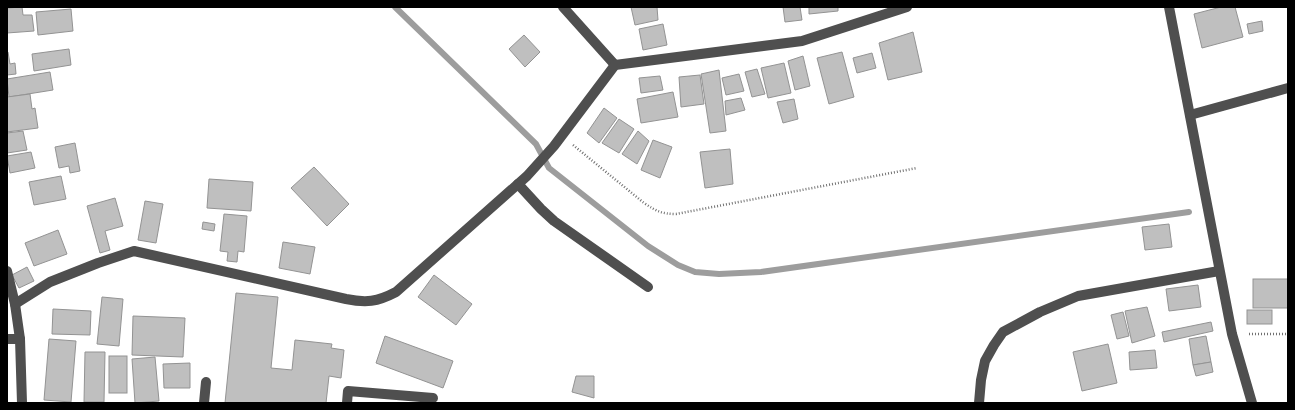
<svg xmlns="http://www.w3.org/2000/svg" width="1295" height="410" viewBox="0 0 1295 410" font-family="Montserrat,sans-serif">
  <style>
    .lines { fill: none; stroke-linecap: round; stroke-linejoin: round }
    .stream { stroke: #9d9d9d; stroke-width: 6 }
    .building { fill: #bfbfbf; stroke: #939393 }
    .path { stroke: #717171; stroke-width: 2.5; stroke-dasharray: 1 2; stroke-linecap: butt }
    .minor { stroke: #4f4f4f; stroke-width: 10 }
  </style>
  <rect width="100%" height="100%" fill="#fff"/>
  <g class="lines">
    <path class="stream" d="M395,7L536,144L549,168L648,246L678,265L695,272L719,274L761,272L1189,212"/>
  </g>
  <g class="building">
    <path d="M22,7L23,15H32L34,31L7,33V8Z"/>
    <path d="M631,7H657L658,20L635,25Z"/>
    <path d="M783,7H800L802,20L785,22Z"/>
    <path d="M809,7H838V11L809,14Z"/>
    <path d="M1221,7H1235L1243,37L1202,48L1194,14Z"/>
    <path d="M71,9L73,31L38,35L36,12Z"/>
    <path d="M1262,21L1263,31L1249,34L1247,24Z"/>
    <path d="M663,24L667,45L643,50L639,29Z"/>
    <path d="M913,32L922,72L888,80L879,43Z"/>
    <path d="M524,35L540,52L525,67L509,49Z"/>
    <path d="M69,49L71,65L34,71L32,54Z"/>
    <path d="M7,52H8L10,64L15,63L16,74L7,75Z"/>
    <path d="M842,52L854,97L829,104L817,58Z"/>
    <path d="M872,53L876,68L857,73L853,58Z"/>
    <path d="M803,56L810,86L795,90L788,61Z"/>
    <path d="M784,63L791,93L768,98L761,68Z"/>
    <path d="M757,69L765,94L752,97L745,72Z"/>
    <path d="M719,70L726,131L710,133L701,74Z"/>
    <path d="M50,72L53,90L9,97L7,79Z"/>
    <path d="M739,74L744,91L726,95L722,78Z"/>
    <path d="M700,75L704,104L681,107L679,77Z"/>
    <path d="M660,76L663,90L641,93L639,78Z"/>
    <path d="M673,92L678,117L641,123L637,99Z"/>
    <path d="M30,94L32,109L35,108L38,128L7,132V97Z"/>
    <path d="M741,98L745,110L726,115L725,101Z"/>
    <path d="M794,99L798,119L783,123L777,102Z"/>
    <path d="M604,108L617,118L599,143L587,133Z"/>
    <path d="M619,119L634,129L619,153L602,143Z"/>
    <path d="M23,131L27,150L7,153V133Z"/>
    <path d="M638,131L649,141L637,164L622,154Z"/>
    <path d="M653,140L672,147L660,178L641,170Z"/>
    <path d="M75,143L80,171L70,173L69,166L59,168L55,147Z"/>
    <path d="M730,149L733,184L705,188L700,152Z"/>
    <path d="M31,152L35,168L10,173L7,156Z"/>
    <path d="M314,167L349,204L327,226L291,188Z"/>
    <path d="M61,176L66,199L34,205L29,182Z"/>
    <path d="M209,179L253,182L251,211L207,208Z"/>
    <path d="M115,198L123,226L105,231L110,250L100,253L87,206Z"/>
    <path d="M145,201L163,204L156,243L138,240Z"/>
    <path d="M224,214L247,216L244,252L238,251L237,262L227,261L228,252L220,251Z"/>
    <path d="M203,222L215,224L214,231L202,229Z"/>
    <path d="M1169,224L1172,247L1145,250L1142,227Z"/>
    <path d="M58,230L67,254L34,266L25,243Z"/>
    <path d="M283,242L315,247L310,274L279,268Z"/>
    <path d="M27,267L34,281L19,288L12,275Z"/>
    <path d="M434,275L472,304L456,325L418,297Z"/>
    <rect x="1253" y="279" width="35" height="29"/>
    <path d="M1198,285L1201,307L1169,311L1166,289Z"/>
    <path d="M236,293L278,297L271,368L292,370L295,340L332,344L331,348L344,350L341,378L329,376L326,403H225Z"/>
    <path d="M102,297L123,299L119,346L97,344Z"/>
    <path d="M1147,307L1155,336L1132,343L1125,311Z"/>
    <path d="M53,309L91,311L90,335L52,334Z"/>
    <rect x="1247" y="310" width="25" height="14"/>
    <path d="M1123,312L1129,336L1117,339L1111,315Z"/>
    <path d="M133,316L185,318L183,357L132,355Z"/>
    <path d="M1211,322L1213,331L1164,342L1162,332Z"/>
    <path d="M385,336L453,361L443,388L376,363Z"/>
    <path d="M1206,336L1211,362L1193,365L1189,339Z"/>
    <path d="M49,339L76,341L71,402L44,400Z"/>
    <path d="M1108,344L1117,383L1082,391L1073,352Z"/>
    <path d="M1155,350L1157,368L1130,370L1129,352Z"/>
    <path d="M85,352H105L104,402H84Z"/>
    <rect x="109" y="356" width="18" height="37"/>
    <path d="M155,357L159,401L135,403L132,359Z"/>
    <path d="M1211,362L1213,372L1196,376L1193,365Z"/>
    <path d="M190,363V388H164L163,364Z"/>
    <path d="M576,376H594V398L572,392Z"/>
  </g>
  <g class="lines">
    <g class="path">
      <path d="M573,145L644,203C656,211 662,214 676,214L917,168"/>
      <path d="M1249,334H1288"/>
    </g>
    <g class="minor">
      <path d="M563,7L615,65"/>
      <path d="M1169,7L1232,334L1252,403"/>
      <path d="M1190,115L1288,88"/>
      <path d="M518,184L541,209L554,221L648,287"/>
      <path d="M7,271L15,304L20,339L22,403"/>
      <path d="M15,304L50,282L98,263L134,251L346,299C366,303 377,302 396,292L527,176L554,146L615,65L802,41L907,7"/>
      <path d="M7,339H20"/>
      <path d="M204,403L206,382"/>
      <path d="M347,403L348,391L433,398"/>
      <path d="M979,403L981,380L985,361L994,345L1003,332L1040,312L1078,296L1219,271"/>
    </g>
  </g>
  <rect width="1295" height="410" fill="none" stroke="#000000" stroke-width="16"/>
</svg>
